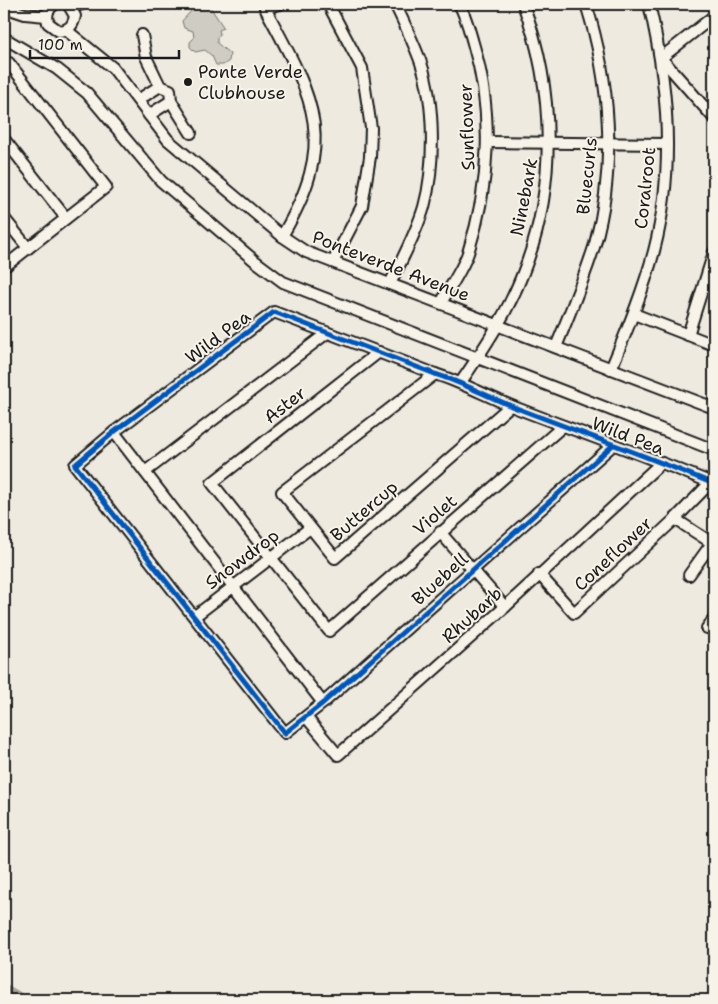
<svg xmlns="http://www.w3.org/2000/svg" width="718" height="1004" viewBox="0 0 718 1004" font-family="'Shantell Sans',sans-serif">
  <style>
    .grass { fill: #cfccc3; stroke: #767470 }
    .lines { fill: none; stroke-linecap: round; stroke-linejoin: round }
    .river { stroke: #a6a39d; stroke-width: 18 }
    .minor-casing { stroke: #1c1c1c; stroke-width: 14 }
    .minor { stroke: #f7f3e8; stroke-width: 10 }
    .cycleway-casing { stroke: #f7f3e8; stroke-width: 8 }
    .cycleway { stroke: #0057b8; stroke-width: 5 }
    .poi-dot { fill: #1c1c1c; stroke: #f7f3e8; stroke-width: 2 }
    .labels { text-anchor: middle; stroke-width: 4; stroke-linejoin: round; paint-order: stroke }
    .poi-label { font-size: 18px; fill: #1c1c1c; stroke: #f7f3e8; text-anchor: start }
    .street-label { font-size: 18px; fill: #1c1c1c; stroke: #f7f3e8 }
  </style>
  <rect width="100%" height="100%" fill="#eeeae0"/>
  <filter id="ink" filterUnits="userSpaceOnUse"><feTurbulence type="fractalNoise" baseFrequency=".02" numOctaves="2"/><feDisplacementMap in="SourceGraphic" scale="10" xChannelSelector="R" yChannelSelector="G"/><feConvolveMatrix kernelMatrix="1 2 1 2 8 2 1 2 1" color-interpolation-filters="sRGB"/></filter>
  <g filter="url(#ink)">
    <path class="grass" d="M187,4H208L224,28L219,30L220,34L217,38V43L230,54L229,61L223,65H216L212,56L205,50L195,52L190,47V42L194,38L193,31L184,28L182,21L192,10Z"/>
    <g class="lines">
      <path class="river" d="M4,993L16,1000"/>
      <defs>
        <g id="minor">
          <path d="M55,4C47,9 46,15 48,23L59,31C70,30 73,25 75,16L68,4"/>
          <path d="M280,4L265,8C314,99 339,140 282,236"/>
          <path d="M328,4L362,68L371,128L370,157L362,206L333,262"/>
          <path d="M4,7L25,14L46,16"/>
          <path d="M72,7L82,4"/>
          <path d="M714,16L661,58L714,118"/>
          <path d="M66,30L113,68L168,140L282,236L306,252L714,408"/>
          <path d="M142,35L146,57L160,86"/>
          <path d="M4,38L57,69L87,93L161,181L255,261L283,282L714,450"/>
          <path d="M138,100L160,86L170,90L171,101L149,115"/>
          <path d="M171,101L191,133"/>
          <path d="M4,139L66,218"/>
          <path d="M487,142L667,144"/>
          <path d="M4,218L28,248"/>
          <path d="M4,267L106,187L9,63"/>
          <path d="M390,284C402,259 416,234 424,207C435,167 435,103 421,63C414,43 404,23 395,4"/>
          <path d="M441,303C450,287 462,270 468,253C490,185 494,112 473,43C469,29 466,16 459,4"/>
          <path d="M634,314L714,345"/>
          <path d="M688,335L714,252"/>
          <path d="M556,347C570,313 584,279 595,244C617,165 610,80 586,4"/>
          <path d="M379,352L212,483L329,631L563,426"/>
          <path d="M611,369C627,330 643,292 654,251C675,171 668,83 649,4"/>
          <path d="M435,374L282,492L335,558L510,406"/>
          <path d="M461,382C485,347 508,312 523,273C557,188 555,89 523,4"/>
          <path d="M114,432L323,703"/>
          <path d="M613,445L323,703L285,733L75,465L114,432L274,312L435,374C464,383 490,398 519,409C584,434 650,457 714,484"/>
          <path d="M145,472L327,333"/>
          <path d="M675,519L712,543L689,575"/>
          <path d="M440,532L505,607"/>
          <path d="M539,574L574,613L675,519L711,482"/>
          <path d="M195,616L310,528"/>
          <path d="M707,628L714,619"/>
          <path d="M306,717L338,755L505,607L661,463"/>
        </g>
      </defs>
      <use href="#minor" class="minor-casing"/>
      <use href="#minor" class="minor"/>
      <defs>
        <path id="cycleway" d="M613,445L323,703L285,733L75,465L114,432L274,312L435,374C464,383 490,398 519,409C584,434 650,457 714,484"/>
      </defs>
      <use href="#cycleway" class="cycleway-casing"/>
      <use href="#cycleway" class="cycleway"/>
    </g>
  </g>
  <circle class="poi-dot" cx="188" cy="82" r="5"/>
  <g class="labels">
    <g class="poi-label">
      <text x="198" y="78">Ponte Verde<tspan x="198" dy="21">Clubhouse</tspan></text>
    </g>
    <g class="street-label">
      <text transform="translate(467 127) rotate(-92)" y="6">Sunflower</text>
      <text transform="translate(587 176) rotate(-84)" y="6">Bluecurls</text>
      <text transform="translate(645 188) rotate(-84)" y="6">Coralroot</text>
      <text transform="translate(524 197) rotate(-79)" y="6">Ninebark</text>
      <text transform="translate(391 266) rotate(21)" y="6">Ponteverde Avenue</text>
      <text transform="translate(218 337) rotate(-37)" y="6">Wild Pea</text>
      <text transform="translate(285 405) rotate(-38)" y="6">Aster</text>
      <text transform="translate(628 436) rotate(21)" y="6">Wild Pea</text>
      <text transform="translate(364 511) rotate(-41)" y="6">Buttercup</text>
      <text transform="translate(435 515) rotate(-41)" y="6">Violet</text>
      <text transform="translate(613 554) rotate(-43)" y="6">Coneflower</text>
      <text transform="translate(242 559) rotate(-37)" y="6">Snowdrop</text>
      <text transform="translate(440 579) rotate(-42)" y="6">Bluebell</text>
      <text transform="translate(472 615) rotate(-42)" y="6">Rhubarb</text>
    </g>
  </g>
  <rect width="718" height="1004" fill="none" stroke="#f7f3e8" stroke-width="20"/>
  <rect x="10" y="10" width="698" height="984" fill="none" stroke="#1c1c1c" stroke-width="2" filter="url(#ink)"/>
  <path d="M30 50v8h149v-8" fill="none" stroke="#1c1c1c" stroke-width="2.5"/>
  <text x="38" y="50" font-size="15" fill="#1c1c1c" stroke="#f7f3e8" stroke-width="4" paint-order="stroke">100 m</text>
</svg>
